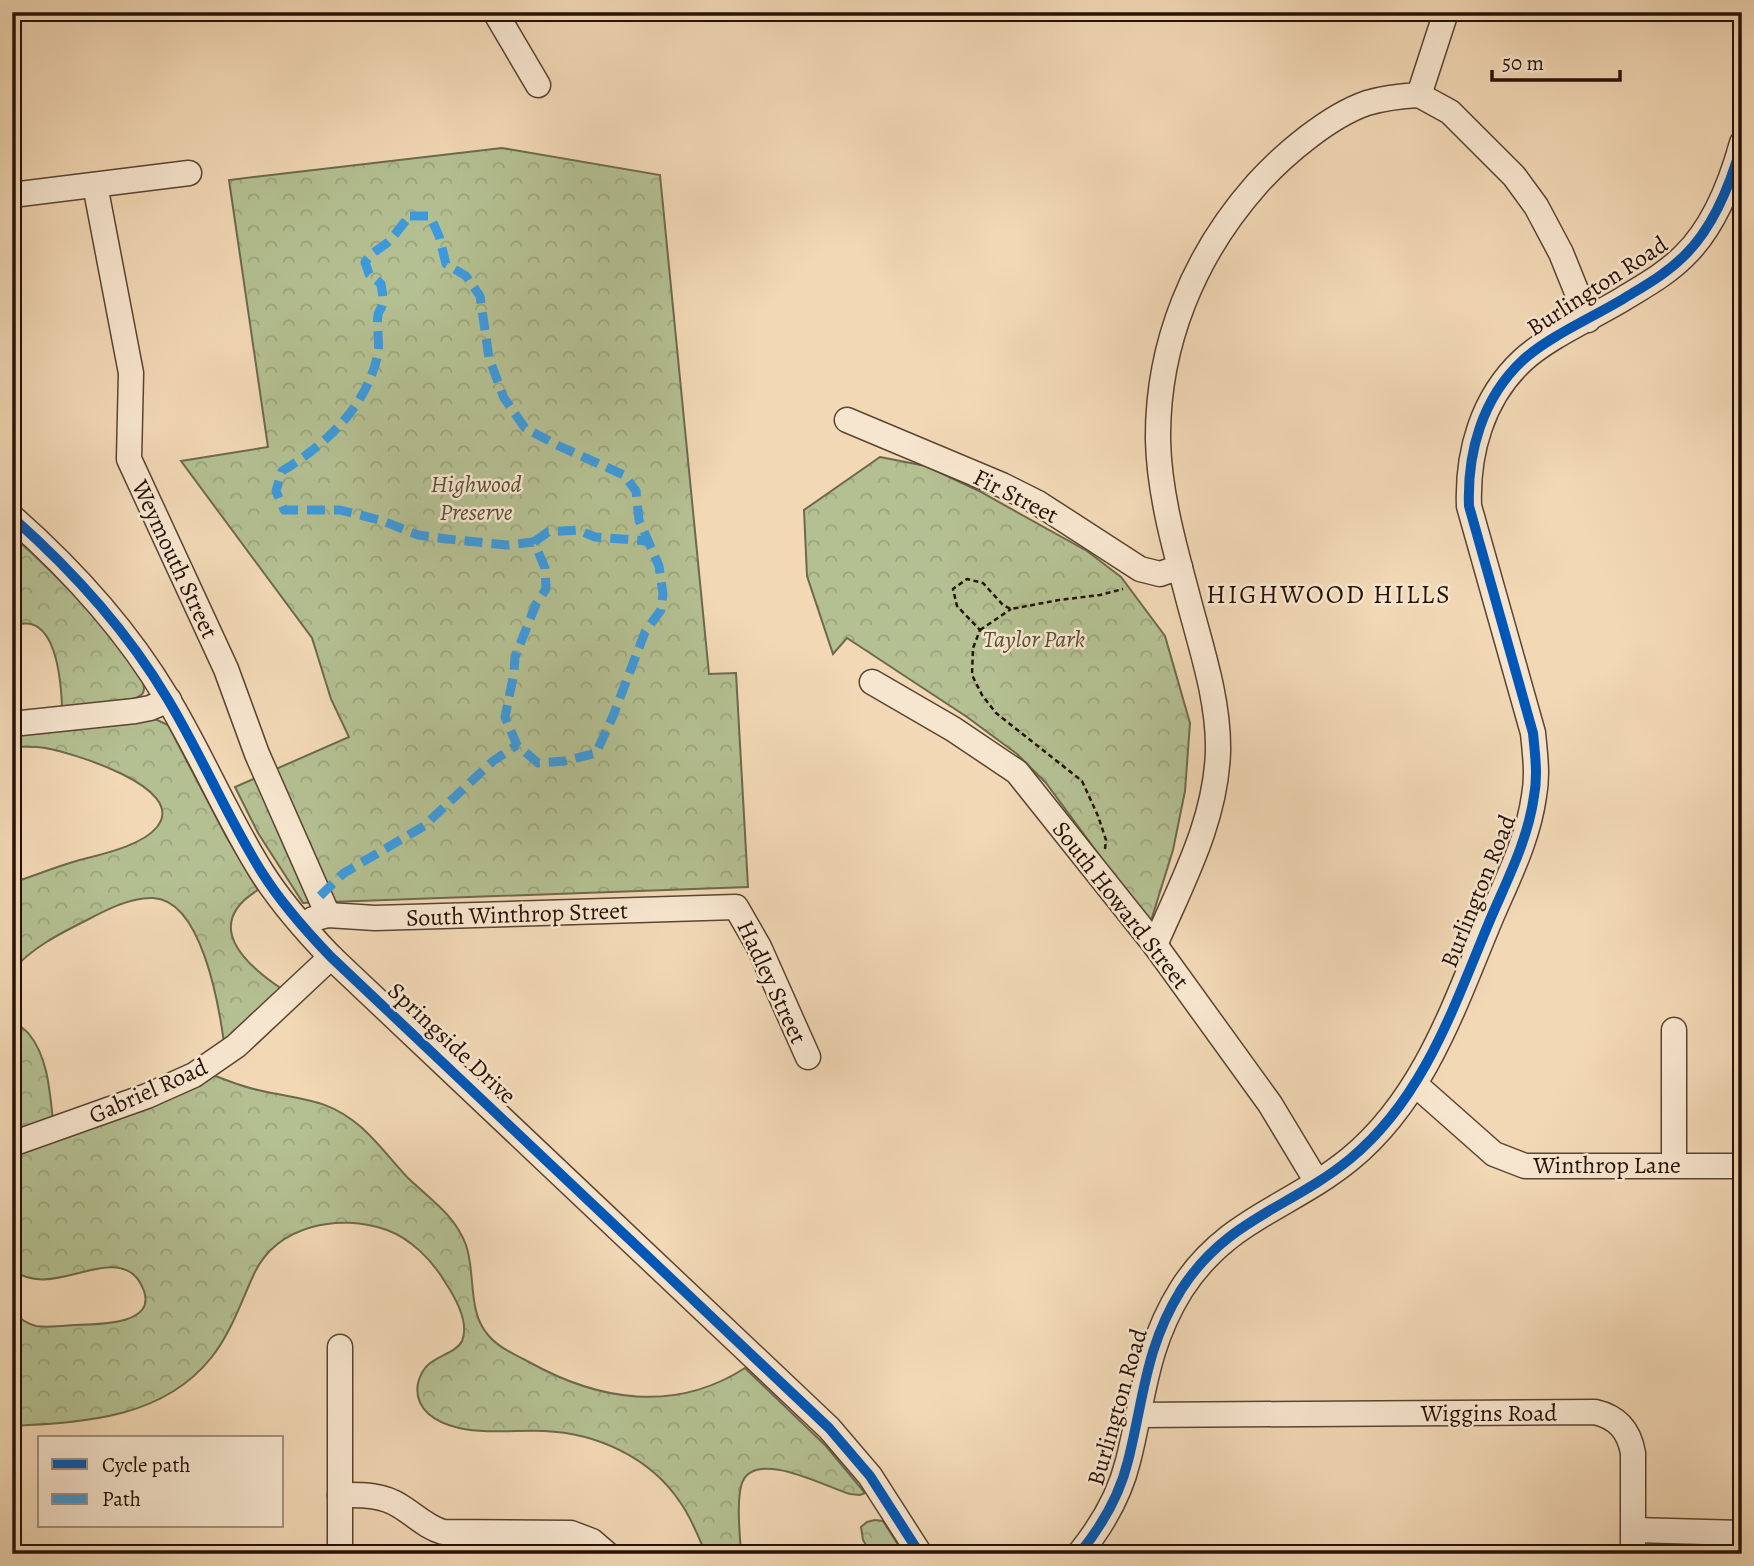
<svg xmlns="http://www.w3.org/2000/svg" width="1754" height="1566" viewBox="0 0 1754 1566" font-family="Alegreya,serif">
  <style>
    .forest { fill: url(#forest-crowns); stroke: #6e694c; stroke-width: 2 }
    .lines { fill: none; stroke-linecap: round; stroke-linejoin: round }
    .minor-casing { stroke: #5a4432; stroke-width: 27 }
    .path { stroke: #271207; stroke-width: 2.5; stroke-dasharray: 5 3.5; stroke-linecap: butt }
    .minor { stroke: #f7e6cf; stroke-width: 24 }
    .quiet { stroke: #3d9add; stroke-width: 9; stroke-dasharray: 18 9; stroke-linecap: butt }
    .cycleway-casing { stroke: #f7e6cf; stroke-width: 15 }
    .cycleway { stroke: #0057b8; stroke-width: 10 }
    .labels { text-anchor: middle; stroke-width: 5; stroke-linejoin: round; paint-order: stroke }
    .street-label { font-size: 24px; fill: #271207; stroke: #f7e6cf }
    .park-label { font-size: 24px; font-style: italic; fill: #584f38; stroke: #f7e6cf }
    .neighbourhood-label { font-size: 26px; letter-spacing: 2px; fill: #271207; stroke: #f7e6cf }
  </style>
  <defs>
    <pattern id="forest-crowns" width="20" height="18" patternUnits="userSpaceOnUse" patternTransform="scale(1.75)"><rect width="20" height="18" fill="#b4c092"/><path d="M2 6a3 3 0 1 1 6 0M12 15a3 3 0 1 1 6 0" fill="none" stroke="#9ba47c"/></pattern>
  </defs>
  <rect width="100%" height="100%" fill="#f2d8b5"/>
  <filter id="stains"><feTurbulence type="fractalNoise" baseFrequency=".00286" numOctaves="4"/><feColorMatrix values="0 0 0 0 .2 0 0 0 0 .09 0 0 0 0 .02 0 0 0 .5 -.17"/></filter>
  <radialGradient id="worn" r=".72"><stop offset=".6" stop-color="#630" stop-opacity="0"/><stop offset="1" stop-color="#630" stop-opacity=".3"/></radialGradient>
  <g class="forest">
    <path d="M502,148L660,175L709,674L736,673L748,887L303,903L258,833L235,787L349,737L331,699L312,638L181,461L268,447L229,180Z"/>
    <path d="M880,457L926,466L979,491L1087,551L1121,577L1165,636L1190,723L1185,791L1173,850L1150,924L1046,783L1017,754L967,717L847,638L833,654L807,576L804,510Z"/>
    <path d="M12,535C61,579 108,627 143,683C146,693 142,696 133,699L62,707C61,681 56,607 12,627Z"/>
    <path d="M155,719L168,725L226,836L258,890C201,925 246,965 282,989L224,1043C219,1006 202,900 153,898C131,897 106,910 87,920C61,933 31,948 12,971V883C33,876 53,868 73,862C97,855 141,847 157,827C189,787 69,752 45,748C34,746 23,747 12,747V736Z"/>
    <path d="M12,1020C18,1025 25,1029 29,1034C48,1057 50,1093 53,1121L12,1134Z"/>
    <path d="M213,1075C228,1081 243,1087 258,1090C300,1100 326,1097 361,1127C378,1142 392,1161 408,1178C430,1199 455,1215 466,1245C476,1274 467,1313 489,1336C499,1348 516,1355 529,1362C599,1401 675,1413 745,1368L826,1446L865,1493L860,1495L850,1494C826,1487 755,1448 742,1483C736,1501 740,1535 741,1554H706C698,1536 691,1517 680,1502C650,1457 596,1433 544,1431C516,1430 487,1434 459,1428C437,1423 413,1410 418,1383C420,1376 422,1370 428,1365C437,1356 457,1352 462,1341C470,1322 455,1297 445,1282C432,1260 411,1239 387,1230C339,1213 277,1225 254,1274C241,1302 231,1333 211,1358C162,1419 84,1422 12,1426V1312C19,1318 27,1324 36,1326C48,1328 62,1326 74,1325C95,1324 156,1326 144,1291C142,1286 140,1281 136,1277C107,1246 50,1301 12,1269V1155Z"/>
    <path d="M875,1520L883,1521L904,1554H871L863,1540L861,1527L867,1522Z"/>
  </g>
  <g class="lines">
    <defs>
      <g id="minor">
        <path d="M495,12L538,85"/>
        <path d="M1419,95L1450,112L1514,176L1536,206L1561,253L1588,320"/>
        <path d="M95,185L131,373L129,459L226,669L257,754L328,915"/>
        <path d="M12,195L189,173"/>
        <path d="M847,420L1002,485L1038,503L1140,569L1160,574L1180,567"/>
        <path d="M12,517C72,570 126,629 167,698C201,754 226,815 261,871C281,903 305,930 331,957L829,1428L870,1476L920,1554"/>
        <path d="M872,682L953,729L1017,772L1155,945L1270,1104L1317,1182"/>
        <path d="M12,724L135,711L150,708L169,700"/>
        <path d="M313,919L328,915L375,918L736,907L759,947L808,1057"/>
        <path d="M1155,945C1182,882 1216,821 1218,751C1219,697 1199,642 1186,590C1173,542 1159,490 1158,440C1157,344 1194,255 1257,184C1283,155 1329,116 1367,103C1384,98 1400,96 1419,95L1446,12"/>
        <path d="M1674,1030V1165"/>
        <path d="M1416,1085L1494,1154L1525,1166H1742"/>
        <path d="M12,1144L147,1096L194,1075L236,1046L331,957"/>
        <path d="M340,1347V1554"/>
        <path d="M1138,1415L1595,1412C1617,1417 1629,1430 1633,1453V1554"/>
        <path d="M340,1495C361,1495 382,1494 400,1506C415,1515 426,1527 443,1532L571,1533L592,1541L607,1554"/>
        <path d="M1634,1530L1742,1533"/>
        <path d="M1079,1554C1101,1527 1120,1494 1128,1461C1144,1398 1145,1348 1181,1290C1226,1219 1290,1208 1350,1159C1424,1098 1454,1006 1490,920C1507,880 1528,840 1534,796C1538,775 1535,754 1533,733L1469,506C1467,453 1482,398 1523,360C1548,337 1593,317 1623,299C1644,286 1666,274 1684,256C1714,227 1731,183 1742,143"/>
      </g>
    </defs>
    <use href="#minor" class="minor-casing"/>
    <g class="path">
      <path d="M980,630L1011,609"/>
      <path d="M1105,849L1106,840L1098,816L1082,781L996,713L982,695L972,675L973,648L980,630L957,606L953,589L967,579L983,583L1003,605L1011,609L1059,600L1100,595L1123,589"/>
    </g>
    <use href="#minor" class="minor"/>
    <g class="quiet">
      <path d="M410,216H430L439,236L446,264L466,276L480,296L489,358L504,398L525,428L559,446L624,475L636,491L639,520L659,566L663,594L661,610L645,632L613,716L596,753L565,761L538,763L517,745L505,717L514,673L515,657L536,604L546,589L545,568L534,542L507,545L447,539L418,535L383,521L340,510H284L276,491L282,471C326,445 368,405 378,353C380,341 376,327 378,315C378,312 381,309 382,306C384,299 382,291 381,284L369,274L365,262C372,252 378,250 387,243C395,236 402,224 410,216Z"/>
      <path d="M534,542L548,532L578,530L595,537L647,541"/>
      <path d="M320,896L344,873L424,826L493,761L517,745"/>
    </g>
    <defs>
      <g id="cycleway">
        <path d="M12,517C72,570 126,629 167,698C201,754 226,815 261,871C281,903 305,930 331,957L829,1428L870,1476L920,1554"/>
        <path d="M1079,1554C1101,1527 1120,1494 1128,1461C1144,1398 1145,1348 1181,1290C1226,1219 1290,1208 1350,1159C1424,1098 1454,1006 1490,920C1507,880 1528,840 1534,796C1538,775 1535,754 1533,733L1469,506C1467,453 1482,398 1523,360C1548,337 1593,317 1623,299C1644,286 1666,274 1684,256C1714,227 1731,183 1742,143"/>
      </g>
    </defs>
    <use href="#cycleway" class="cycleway-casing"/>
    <use href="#cycleway" class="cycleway"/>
  </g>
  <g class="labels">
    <g class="street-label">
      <text transform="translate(1597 286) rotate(-33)" y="8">Burlington Road</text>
      <text transform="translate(1016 496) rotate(27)" y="8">Fir Street</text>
      <text transform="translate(175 559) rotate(65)" y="8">Weymouth Street</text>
      <text transform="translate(1478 891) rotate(-68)" y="8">Burlington Road</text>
      <text transform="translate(1121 905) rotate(52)" y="8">South Howard Street</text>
      <text transform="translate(517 914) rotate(-2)" y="8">South Winthrop Street</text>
      <text transform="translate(772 982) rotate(65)" y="8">Hadley Street</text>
      <text transform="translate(452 1043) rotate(43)" y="8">Springside Drive</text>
      <text transform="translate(148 1091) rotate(-24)" y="8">Gabriel Road</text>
      <text x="1607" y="1173">Winthrop Lane</text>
      <text transform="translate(1117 1407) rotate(-74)" y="8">Burlington Road</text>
      <text x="1489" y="1421">Wiggins Road</text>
    </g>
    <g class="park-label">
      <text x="476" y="492">Highwood<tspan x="476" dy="28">Preserve</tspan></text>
      <text x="1034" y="647">Taylor Park</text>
    </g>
    <g class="neighbourhood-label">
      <text x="1329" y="603">HIGHWOOD HILLS</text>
    </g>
  </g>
  <rect width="1754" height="1566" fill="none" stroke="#f2d8b5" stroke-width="42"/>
  <rect x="14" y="14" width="1726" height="1538" fill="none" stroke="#271207" stroke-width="3.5"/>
  <rect x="21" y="21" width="1712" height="1524" fill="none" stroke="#271207" stroke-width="2"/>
  <rect x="38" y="1436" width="245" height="91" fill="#f7e6cf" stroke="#a4917f" stroke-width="2"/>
  <rect x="52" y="1459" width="35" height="10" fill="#0057b8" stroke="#a4917f" stroke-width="2"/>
  <text x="102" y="1472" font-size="21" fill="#271207">Cycle path</text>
  <rect x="52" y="1494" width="35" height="10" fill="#3d9add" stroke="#a4917f" stroke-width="2"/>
  <text x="102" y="1506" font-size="21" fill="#271207">Path</text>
  <path d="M1492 70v10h128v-10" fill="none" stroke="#271207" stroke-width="3.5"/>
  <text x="1502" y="70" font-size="21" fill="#271207" stroke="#f7e6cf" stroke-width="5" paint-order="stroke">50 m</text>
  <rect width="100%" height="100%" filter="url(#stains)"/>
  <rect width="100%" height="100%" fill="url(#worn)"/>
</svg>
